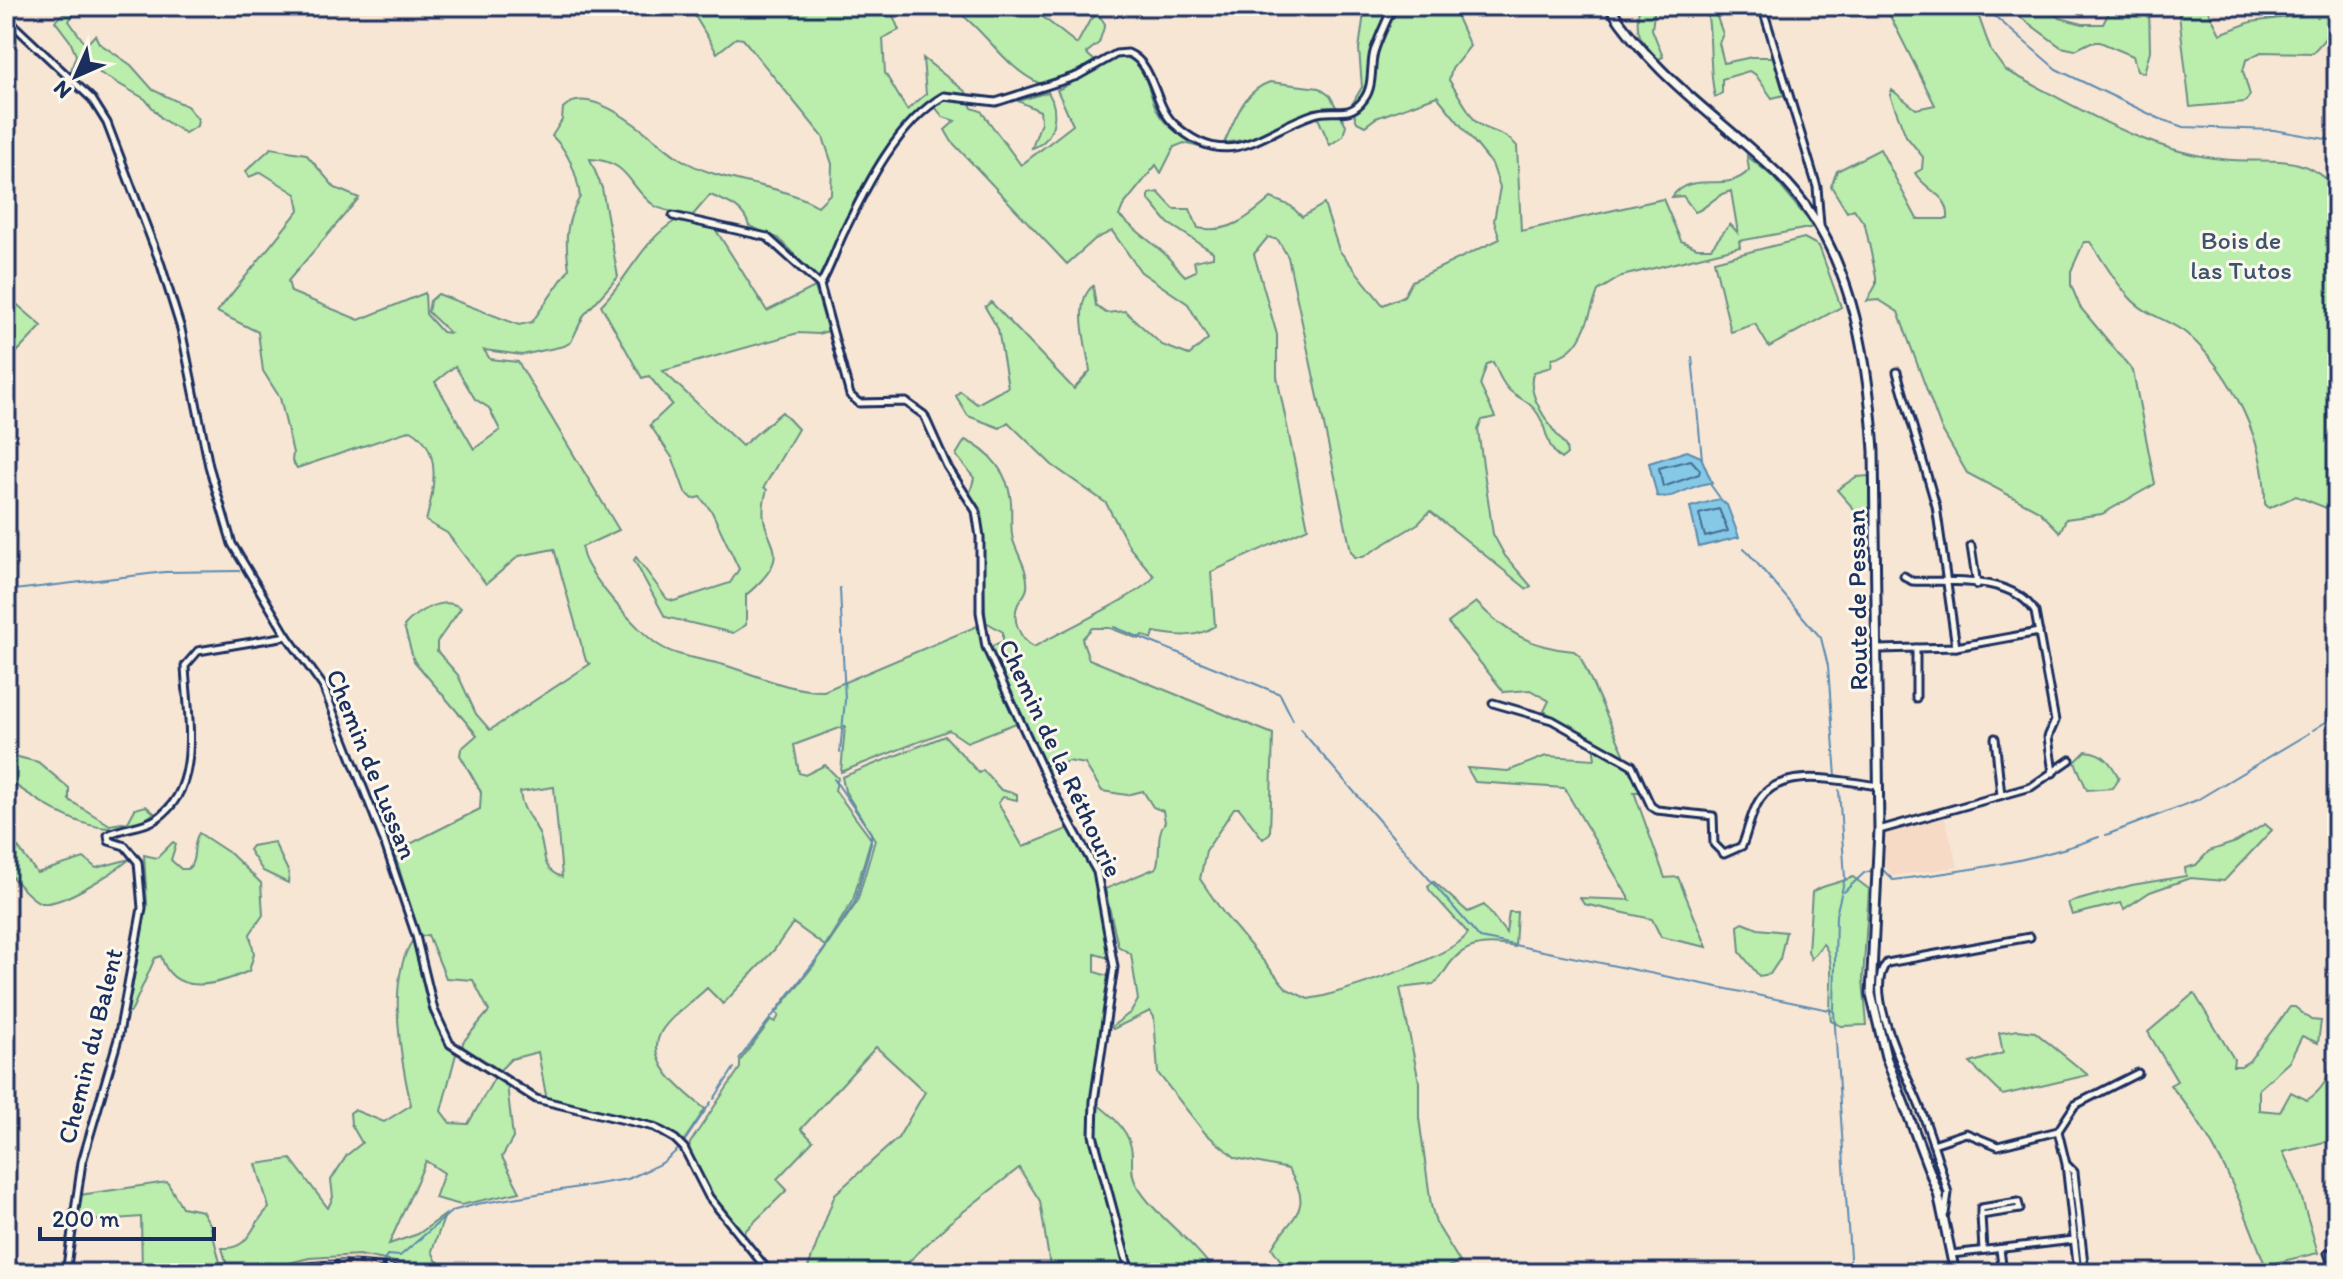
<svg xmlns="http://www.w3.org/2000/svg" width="2343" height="1279" viewBox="0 0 2343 1279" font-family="Itim,sans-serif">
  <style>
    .built { fill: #f6dac5 }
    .green { fill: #bbedac; stroke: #6b8e85; stroke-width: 2; fill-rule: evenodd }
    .water { fill: #85c9e6; stroke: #5b8bb0; stroke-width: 2 }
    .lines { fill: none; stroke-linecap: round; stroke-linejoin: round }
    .shore { stroke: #456d94; stroke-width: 2 }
    .stream { stroke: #5b8bb0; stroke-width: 2 }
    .street-casing { stroke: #1b2f5e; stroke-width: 11 }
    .secondary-casing { stroke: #1b2f5e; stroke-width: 13 }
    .street { stroke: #fbf7ec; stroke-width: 5 }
    .secondary { stroke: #fbf7ec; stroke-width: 7 }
    .rail-casing { stroke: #1b2f5e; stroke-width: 5 }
    .rail { stroke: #fbf7ec; stroke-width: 2; stroke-dasharray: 6; stroke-linecap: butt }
    .labels { text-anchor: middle; stroke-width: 6; stroke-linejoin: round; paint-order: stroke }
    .park-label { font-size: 26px; fill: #3b556e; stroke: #fbf7ec }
    .street-label { font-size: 26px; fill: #1b2f5e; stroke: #fbf7ec }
  </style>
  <rect width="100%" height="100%" fill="#f8e6d5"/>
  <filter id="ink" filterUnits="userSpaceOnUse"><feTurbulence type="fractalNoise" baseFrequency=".0125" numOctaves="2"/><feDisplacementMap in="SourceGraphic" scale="16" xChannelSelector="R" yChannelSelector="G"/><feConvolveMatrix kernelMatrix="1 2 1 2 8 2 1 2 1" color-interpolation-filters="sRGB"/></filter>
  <g filter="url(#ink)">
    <g class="built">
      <path d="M1945,818L1958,867L1892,876L1883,863V833Z"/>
      <path d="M359,1255L408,1263L438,1273L339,1268L250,1273L309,1258Z"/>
    </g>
    <g class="green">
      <path d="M71,6L76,10L69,21L86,45L95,35L99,43L131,65L153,90L187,106L198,119L197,126L185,133L162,119L145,99L91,68L76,75L71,70L76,55L70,41L55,21Z"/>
      <path d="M689,6H889L899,30L883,38L885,73L907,110L926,94L923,58L966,92L972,108L981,111L1021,165L1073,125L1057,90C1078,81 1109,58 1127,55C1149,69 1147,93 1159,114C1169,131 1191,133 1203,148L1184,143L1174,147L1161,173L1156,165L1123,206L1119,216L1164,253L1185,276L1196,271L1194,261L1213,257V252L1168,223L1149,200V194L1158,192L1174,209H1190L1198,228C1229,234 1248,218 1271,198L1291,206L1302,217L1324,204L1339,250L1383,305L1404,296L1412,281L1500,239L1494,221L1500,187L1492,164L1437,96L1376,118L1365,126L1357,122L1351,106L1362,87L1359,49L1365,6H1452L1470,46L1452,69L1449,80L1475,121C1488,133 1505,131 1517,146L1521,231L1663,199L1681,241L1697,248H1711L1730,224L1738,233L1731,191C1712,196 1707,209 1695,212L1683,196L1672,197C1691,169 1727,195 1749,170L1747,156L1773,177L1814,227L1739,241L1740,247L1622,276L1598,291C1588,317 1583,353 1552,358L1551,367L1534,372C1523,393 1553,430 1566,447L1567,454L1561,459C1545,446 1548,430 1538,414C1530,401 1519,399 1509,390C1501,382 1498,372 1493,362L1487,364L1480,385L1495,417L1482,420L1478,430L1493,534L1505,556L1531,586L1527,589L1430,511L1419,523L1363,557H1355L1351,551L1288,257L1278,240L1268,237L1254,254L1277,335V377L1308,528L1211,572L1215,626C1195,639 1176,636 1154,632L1152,639L1142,635L1139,639L1110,628H1092L1082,639L1089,659L1273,734L1270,833L1263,839L1239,808H1234L1206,851L1200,879L1224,914L1287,989L1308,999L1324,996C1352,988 1455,956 1468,933L1430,891L1428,887L1433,881L1468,912L1484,905L1506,933L1509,912H1517L1515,947C1494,943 1469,941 1454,959C1446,967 1443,977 1434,984L1400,988L1419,1082V1118L1431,1205L1436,1223L1460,1262L1433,1273H1289L1272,1248C1291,1215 1316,1211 1288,1169L1236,1158L1205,1133L1158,1073L1154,1017L1150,1011L1113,1029L1111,1027L1131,1012L1138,1000L1131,954L1118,946L1105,889L1156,868C1162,853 1155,835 1165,822L1163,811L1153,807L1143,791L1127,795L1102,791L1085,764L1068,761L1048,770L994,658L992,646L1003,641V632L986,622C981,578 989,535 970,493L974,478L956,455L965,440C990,451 1009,474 1011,502C1012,515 1010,528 1013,540C1018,556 1029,571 1027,588C1026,594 1021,599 1018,604C1011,619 1020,640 1034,647C1054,635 1148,591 1154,576L1130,548L1106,503L1052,465L1008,422L1000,428L968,416L956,396L960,391L977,404L1008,387L998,329L985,307L991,302L1074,389L1090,371C1087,347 1072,302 1093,286L1096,306L1106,313L1125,311L1162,345L1189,355L1208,339L1188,304L1141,272L1112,231L1095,239L1067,264L952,142L945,130L955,121L943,117L931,102L891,142L818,279L778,238L749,226C744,207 727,202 710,195L693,215C682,213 665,212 655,206C628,188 631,161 590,159L602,188L618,277L584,315L571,342L564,346L522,355L484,350L490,359L518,362L619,530L582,547C580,568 641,635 660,646C677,657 704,659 724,665C757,675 789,691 824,691L977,626L992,668L1019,722L967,742L949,730L841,772L845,726L794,745L799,773L805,775L825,765L838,778L835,790L871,839L853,900L825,946L793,923L774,950L723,1004L707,988C694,1001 670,1016 661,1032C644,1063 685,1092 705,1109L683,1142L655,1126L547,1101L538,1052L511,1059L499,1071L462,1051L463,1042L489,1011L473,980L446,978L428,935L420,937L394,852L480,809L481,792L460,755L461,749L477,735L414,661L404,626C416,612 443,595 461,608L437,642V651L458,675L476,714L490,730L590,664L586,661L554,549L519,556L486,584L447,533L426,521C434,491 443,448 411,430L297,468L292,461L293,453L280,398L263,371L258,332L217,312L299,210L296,194L261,172L249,177L246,171L271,148L306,154L335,188L359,198L288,281L291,292L359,320L425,293L426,314L442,332L450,333L428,312L430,301L438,294L519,325L532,322L569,269C565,241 565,221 580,197C577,174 570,153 552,136L562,120L563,108C592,79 655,142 679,158C720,184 776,182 818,206L831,193L832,164L823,137L743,39L736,38L717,53ZM455,366L475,399L489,408L500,430L474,449L435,382ZM554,787L562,877C543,871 545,856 541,840C537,821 522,815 520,792Z"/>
      <path d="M949,6H1029L1077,44L1090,20L1098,14L1105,24L1099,43L1086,53L1097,63L1041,84C1002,67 985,27 949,6Z"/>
      <path d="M1640,6H1655L1652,29L1663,57L1657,60C1641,41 1633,31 1640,6Z"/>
      <path d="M1706,6H1713L1723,34L1719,43L1724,63L1752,57H1773L1784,95L1772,98L1755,74L1749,71L1722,79V93L1715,97C1708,67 1713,36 1706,6Z"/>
      <path d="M1885,6H1975L1991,51L2005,70C2075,105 2143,151 2222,159C2270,165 2297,149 2337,188V508L2329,509L2296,496L2269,508L2265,504C2266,444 2233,374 2187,334C2170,320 2145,315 2130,298C2114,281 2103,260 2090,242H2084L2071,271V285L2080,307L2133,371L2155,484L2102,514L2066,519L2060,532L2039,511L1967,473L1941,428L1898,312L1879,300L1867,301L1876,285V276L1865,225L1854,209L1847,212L1831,186L1837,171L1880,149L1917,219H1948C1950,194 1926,192 1915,173L1922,169L1923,157L1906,136L1890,95L1892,90L1916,109L1935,105Z"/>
      <path d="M2005,6H2044L2060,18L2083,24H2103L2112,6H2149L2150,51L2144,73L2137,70L2133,56L2100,42H2091L2075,50L2061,47Z"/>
      <path d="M2178,6H2206L2220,34L2251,22L2295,16L2303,6H2337C2337,25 2325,40 2312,53L2261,52L2246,60L2243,71L2250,95L2245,102L2190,107Z"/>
      <path d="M1270,82L1319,88L1330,96L1346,125L1343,136L1330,145L1314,109L1259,137L1224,143C1236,118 1243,91 1270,82Z"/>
      <path d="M1048,92C1060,111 1055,141 1032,148L1041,122L1040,111L1018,101Z"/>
      <path d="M675,221L714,227L767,311L815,287L828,331L818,334L798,333L663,371L742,446L782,412L798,429L764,487L767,490C749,546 807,544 746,595V625L733,633L665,617L634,560L636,557L667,599L674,601L730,583L739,569L712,512L700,497L693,499L685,492L673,459L650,425L672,404L649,376L642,378L601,305C628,279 642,241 675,221Z"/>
      <path d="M1804,238L1819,246L1841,307L1769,347L1755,324L1731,332L1714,261Z"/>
      <path d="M6,295L42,326L17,352L6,341Z"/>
      <path d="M1869,476V526L1837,490L1856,477Z"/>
      <path d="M1476,602C1505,632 1532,648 1574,651L1580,656L1626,758L1544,711L1549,701L1530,690L1504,692L1448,623Z"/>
      <path d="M945,736L979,773L983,770L1001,790L1017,794V800L1003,797L998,803L1023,847L1072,827L1094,871L1109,958L1095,954V972L1108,976L1107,1010L1092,1101C1106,1110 1127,1127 1131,1147C1134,1159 1129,1171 1136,1184C1154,1216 1194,1240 1215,1273H1051L1040,1201L1019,1168L949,1223L897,1273H806L835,1194L898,1138L925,1092L876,1047L801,1129L813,1141L777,1179L787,1190L742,1234L711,1195L689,1150L690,1143L740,1068V1061L771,1020L775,1022L779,1016L776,1013L814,965L857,902L875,840L845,791L842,777Z"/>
      <path d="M1593,745L1627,766L1642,792H1634L1665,878L1678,877L1707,947L1661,937L1652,919L1584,904L1580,898L1630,900L1564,788L1475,782L1467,768L1508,771L1546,756L1595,759Z"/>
      <path d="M2086,751C2105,753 2111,763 2119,778L2112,788L2087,790L2075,762Z"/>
      <path d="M6,754L38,762L69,788V800L110,825L128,822L135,809L146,806L154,813C106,852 48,807 6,779Z"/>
      <path d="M2265,824L2272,830L2224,881L2190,878L2150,892L2124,909L2121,903L2072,915L2068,903L2132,885L2186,876L2185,868L2196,865L2209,851L2236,842Z"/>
      <path d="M6,831L37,873L84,858L96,868L130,859C115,871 57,910 39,902C27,896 15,880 6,870Z"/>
      <path d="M199,833L231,854L261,883L263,915L250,934L254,954L249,971C218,985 173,998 161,956L155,958L131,1012H128L147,904L144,855L157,858L173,842L176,844L171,860L181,869H188C198,859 191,844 199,833Z"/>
      <path d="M274,842L289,873L288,883L263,871L249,850L252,846Z"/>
      <path d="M1853,877L1869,889L1863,979L1867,1025L1841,1026L1831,1021C1827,999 1838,960 1823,944L1811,959L1808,951L1812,892C1822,885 1840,883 1853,877Z"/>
      <path d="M1743,923L1758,929L1786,932L1780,959L1770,974L1759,976L1740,952L1738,926Z"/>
      <path d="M413,940C423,975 426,1029 456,1054L441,1111L450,1123L468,1124L495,1077L507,1084L513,1138L502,1157L520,1192L461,1205L435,1198L444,1173L426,1161L389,1244L418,1234L445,1215L432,1251L436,1260L452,1273L359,1255L309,1258L250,1273H142L141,1217L77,1222L80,1195L167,1182L182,1207L202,1211L210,1224L220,1262H226L222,1248C251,1250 250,1225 269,1208L256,1164L291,1159L328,1208L333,1197L331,1180L347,1155L362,1143L351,1124L350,1113L354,1110L384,1122L411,1105C401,1062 386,978 413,940Z"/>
      <path d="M2194,993L2234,1059L2233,1066H2241L2249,1061L2290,1007H2295L2311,1020L2321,1021L2318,1043L2302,1036L2289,1062L2259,1089V1110L2280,1112L2291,1092L2307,1100C2320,1092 2331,1077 2331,1061L2337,1062V1139L2283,1152L2297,1182L2318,1253L2265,1265C2241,1201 2216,1137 2170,1085L2177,1081L2148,1032Z"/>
      <path d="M2018,1030L2035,1032L2088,1075L2003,1095L1970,1063L2003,1053L1999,1033Z"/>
    </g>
    <g class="water">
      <path d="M1687,451L1701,457L1712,483C1694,482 1675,501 1657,496L1649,463Z"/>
      <path d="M1720,499L1727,505L1739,537L1699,547L1690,507Z"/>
    </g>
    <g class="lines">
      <g class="shore">
        <path d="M1691,460L1700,470L1699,474L1663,487L1659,468Z"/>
        <path d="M1719,509L1728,531L1705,537L1699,514Z"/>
      </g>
      <g class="stream">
        <path d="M1983,6L2056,69L2158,118L2183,127L2274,130L2337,141"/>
        <path d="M6,193L7,194"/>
        <path d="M1692,357L1702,459"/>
        <path d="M1710,484L1720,498"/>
        <path d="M1744,548L1821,638L1828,666L1836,777"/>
        <path d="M6,591L165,572L239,571"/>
        <path d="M1114,627L1280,694L1293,720"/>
        <path d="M1300,729L1480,938L1834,1011"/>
        <path d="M2313,730L2337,715"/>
        <path d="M840,752L845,700L840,588"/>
        <path d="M1839,790L1845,878L1836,915L1834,1011L1851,1273"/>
        <path d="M2106,835L2197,800L2309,733"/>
        <path d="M1883,870L1893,880C1963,871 2032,862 2099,837"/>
        <path d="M1844,892L1864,873L1874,870"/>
        <path d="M739,1059L825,948L855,902L871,843V833L834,779"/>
        <path d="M714,1099L734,1068"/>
        <path d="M684,1142L711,1102"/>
        <path d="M384,1261L387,1255L400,1256L452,1211L477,1204L628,1179L662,1163L680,1148"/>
        <path d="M381,1273L384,1269"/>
      </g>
      <defs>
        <g id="street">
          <path d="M1762,6L1817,187L1820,225"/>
          <path d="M6,18L92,99L107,123L161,265L181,329L209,466L232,544L287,636L323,686L383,838L416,936L434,1010L450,1044L536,1099L654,1127L675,1139L684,1148L709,1197L770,1273"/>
          <path d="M673,216L767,237L820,285"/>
          <path d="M820,285L850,395L859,403L906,402L924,415L947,466L976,511L980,537V612L986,647L1051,788L1097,872L1114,967L1094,1101L1093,1135L1130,1273"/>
          <path d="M820,285C830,269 835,251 843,234C866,187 897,123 944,96L996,102L1077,76L1116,54L1128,53C1155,64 1153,104 1174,124C1229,175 1262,131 1314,114C1334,107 1349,120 1364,99C1374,86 1370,67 1374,52C1379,36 1387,21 1393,6"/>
          <path d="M1897,372L1936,506L1956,647"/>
          <path d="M1971,546L1977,585"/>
          <path d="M1904,576L1912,581C1951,583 2012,574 2035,612L2055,721L2048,737L2053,773"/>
          <path d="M1916,648V698"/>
          <path d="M1879,649L1956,647L2039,632"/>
          <path d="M1493,703L1552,720L1632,765L1651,806L1657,810L1713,816L1714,844L1724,854L1742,846C1748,831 1751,812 1760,799C1783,765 1845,782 1879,786"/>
          <path d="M1995,738L2001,795"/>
          <path d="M1879,830L2031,787L2070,760"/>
          <path d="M2058,1131L2066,1164L2078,1273"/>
          <path d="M1933,1144L1966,1133L1998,1146L2058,1131L2075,1105L2138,1073"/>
          <path d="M2067,1165L2074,1172L2085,1273"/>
          <path d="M1945,1214L1948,1193C1940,1165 1932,1137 1921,1110C1910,1080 1861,991 1887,963L2030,937"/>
          <path d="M1981,1215V1208L2018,1202L2020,1209L1981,1215L1983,1250"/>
          <path d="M2000,1249L2003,1273"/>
          <path d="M2328,1253L2335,1273"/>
          <path d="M1952,1254L2074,1240"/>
          <path d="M66,1273L82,1162L118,1039L142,908L138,862L125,846L109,841L108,835C123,827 141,828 156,819C204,788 187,714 185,666L198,651L287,636"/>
        </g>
        <path id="secondary" d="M1609,6C1657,80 1717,115 1778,174C1850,243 1868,354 1874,451L1879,830L1871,994L1886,1057L1938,1193L1955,1273"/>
      </defs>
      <use href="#street" class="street-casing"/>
      <use href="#secondary" class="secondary-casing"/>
      <use href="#street" class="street"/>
      <use href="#secondary" class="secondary"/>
      <defs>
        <path id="rail" d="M268,1273C317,1258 370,1258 418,1273"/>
      </defs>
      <use href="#rail" class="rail-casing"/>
      <use href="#rail" class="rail"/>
    </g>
  </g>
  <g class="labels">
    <g class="park-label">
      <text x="2241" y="249">Bois de<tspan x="2241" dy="30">las Tutos</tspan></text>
    </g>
    <g class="street-label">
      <text transform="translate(1857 600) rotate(-91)" y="9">Route de Pessan</text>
      <text transform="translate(1061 758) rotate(65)" y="9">Chemin de la Réthourie</text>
      <text transform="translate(372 764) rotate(68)" y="9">Chemin de Lussan</text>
      <text transform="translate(90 1046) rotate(-76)" y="9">Chemin du Balent</text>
    </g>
  </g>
  <rect width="2343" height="1279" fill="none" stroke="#fbf7ec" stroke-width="32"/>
  <rect x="16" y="16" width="2311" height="1247" fill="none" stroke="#1b2f5e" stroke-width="3" filter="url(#ink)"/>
  <g transform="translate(76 76) rotate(225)" stroke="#fbf7ec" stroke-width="6" paint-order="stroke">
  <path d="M0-6L14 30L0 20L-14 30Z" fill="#1b2f5e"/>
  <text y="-12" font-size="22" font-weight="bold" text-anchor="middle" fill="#1b2f5e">N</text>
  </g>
  <path d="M40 1227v12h174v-12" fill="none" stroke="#1b2f5e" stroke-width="4"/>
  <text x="52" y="1227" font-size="24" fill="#1b2f5e" stroke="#fbf7ec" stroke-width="6" paint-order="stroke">200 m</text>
</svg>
